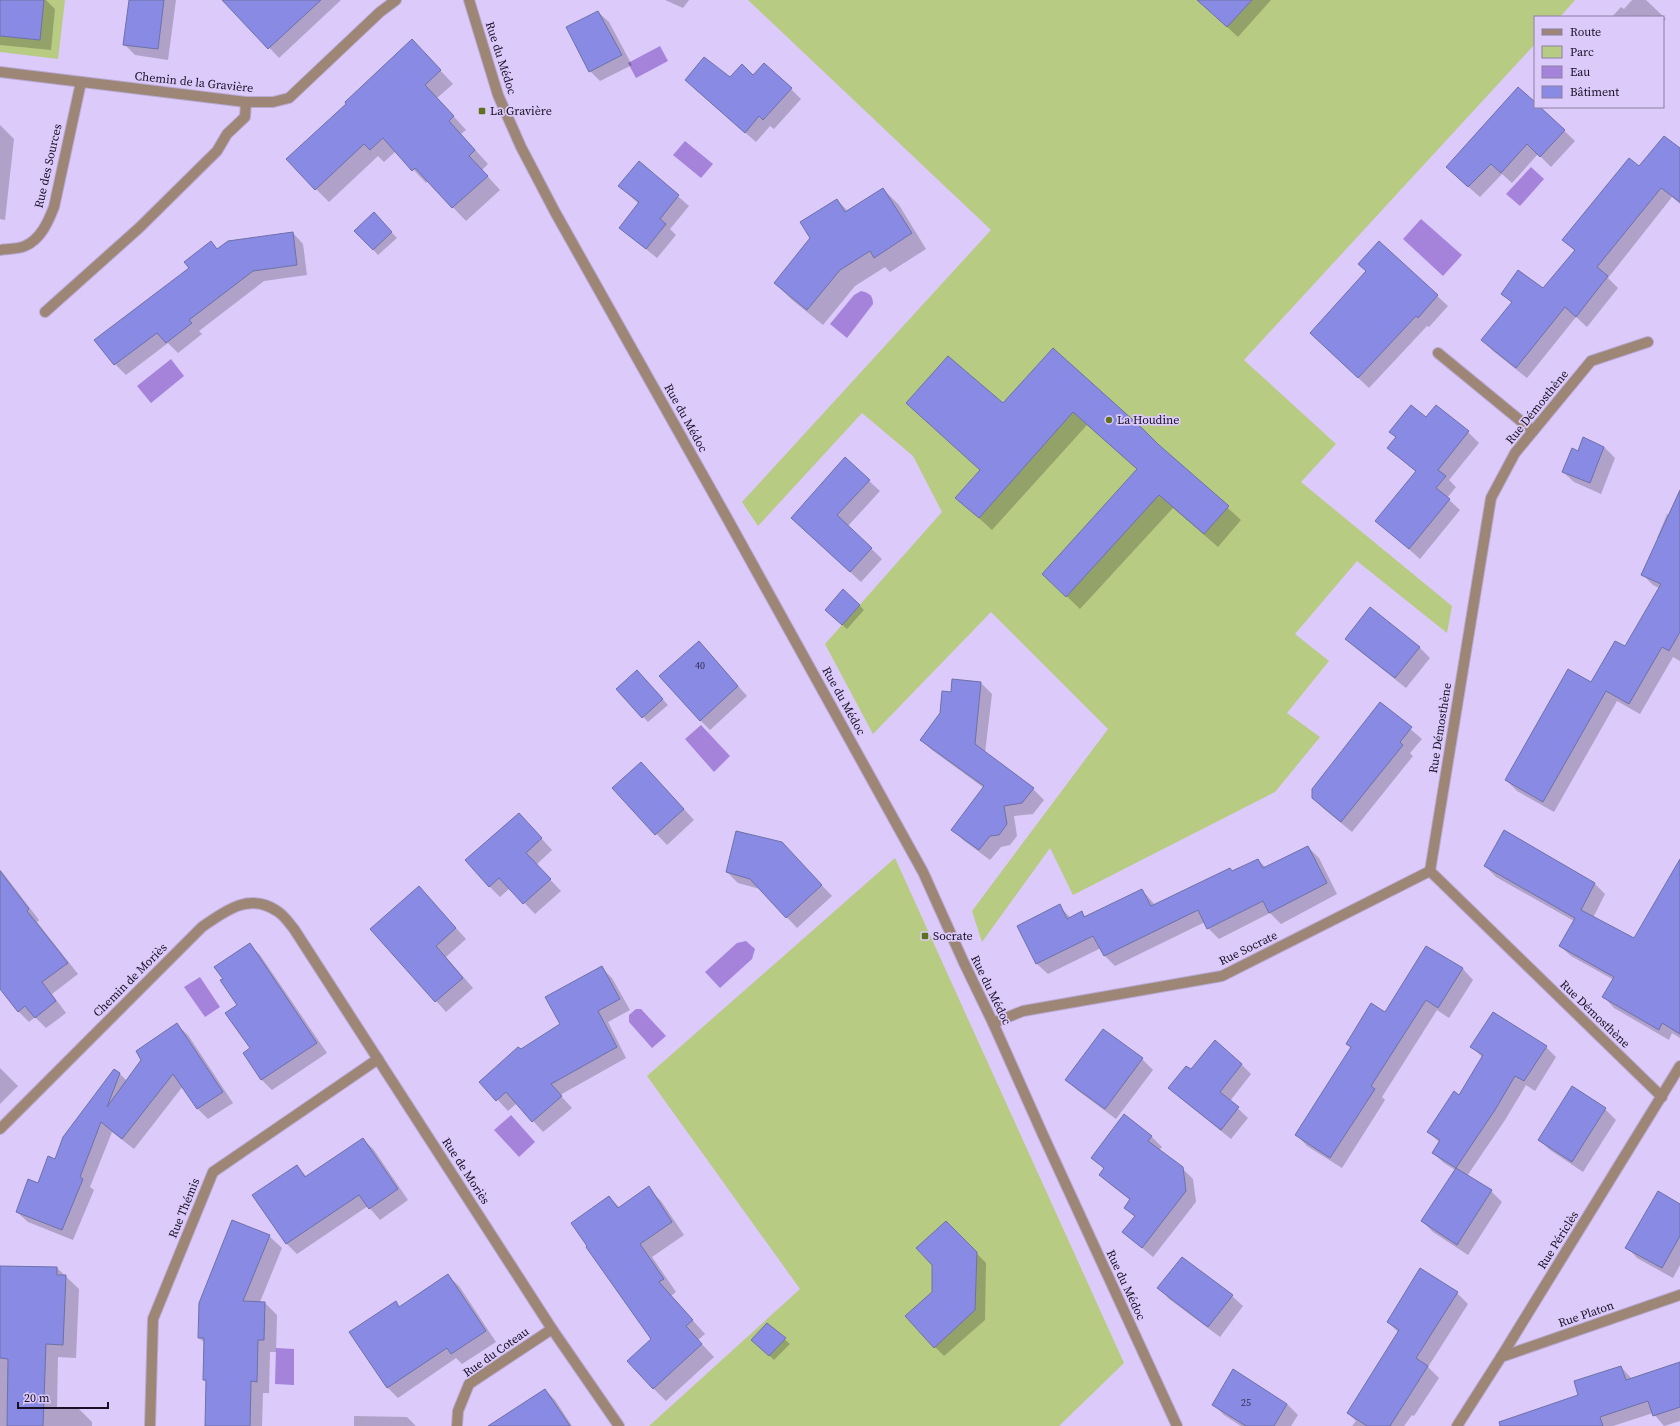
<svg xmlns="http://www.w3.org/2000/svg" width="1680" height="1426" viewBox="0 0 1680 1426" font-family="'Source Serif 4',serif">
  <style>
    .green { fill: #b8cb83 }
    .water { fill: #a683db }
    .shadow { fill: #0003 }
    .building { fill: #888ae3; stroke: #6e71a7 }
    .lines { fill: none; stroke-linecap: round; stroke-linejoin: round }
    .service-casing { stroke: #b8a9d3; stroke-width: 12 }
    .minor-casing { stroke: #b8a9d3; stroke-width: 12 }
    .tertiary-casing { stroke: #b8a9d3; stroke-width: 12 }
    .service { stroke: #9d8675; stroke-width: 10 }
    .minor { stroke: #9d8675; stroke-width: 10 }
    .tertiary { stroke: #9d8675; stroke-width: 10 }
    .poi-dot { fill: #5f711f; stroke: #dbcafa; stroke-width: 1.5 }
    .labels { text-anchor: middle; stroke-width: 3.5; stroke-linejoin: round; paint-order: stroke }
    .number-label { font-size: 10px; fill: #342e54 }
    .street-label { font-size: 12px; fill: #181024; stroke: #dbcafa }
    .poi-label { font-size: 12px; fill: #181024; stroke: #dbcafa; text-anchor: start }
  </style>
  <rect width="100%" height="100%" fill="#dbcafa"/>
  <g class="green">
    <path d="M0,0H65L58,59L0,52Z"/>
    <path d="M748,0H1575L1560,17H1535V44L1244,360L1336,444L1301,482L1452,606L1447,633L1357,561L1295,634L1329,661L1287,713L1320,737L1275,792L1073,895L1050,848L982,942L972,911L1108,729L991,612L873,734L825,644L942,512L913,456L862,413L758,526L742,502L991,230Z"/>
    <path d="M895,858L1124,1363L1059,1426H649L800,1289L647,1076Z"/>
  </g>
  <g class="water">
    <path d="M660,46L668,61L636,78L628,63Z"/>
    <path d="M685,141L713,164L701,178L673,155Z"/>
    <path d="M1531,167L1544,179L1520,206L1506,194Z"/>
    <path d="M1421,219L1462,255L1443,276L1403,239Z"/>
    <path d="M861,291C870,293 873,296 873,304L847,338L830,324L854,295Z"/>
    <path d="M171,359L184,376L151,403L137,386Z"/>
    <path d="M701,725L730,756L714,772L685,739Z"/>
    <path d="M746,941L755,949L752,959L720,988L705,972L737,943Z"/>
    <path d="M200,977L220,1007L205,1017L184,987Z"/>
    <path d="M636,1009H641L666,1036L652,1048L629,1022V1015Z"/>
    <path d="M511,1115L535,1142L519,1157L494,1130Z"/>
    <path d="M276,1348L294,1349V1385L275,1384Z"/>
  </g>
  <g class="shadow">
    <path d="M0,0H46L55,9L51,50L0,45Z"/>
    <path d="M130,0H176L168,60L135,55L124,44Z"/>
    <path d="M225,0H341L279,58Z"/>
    <path d="M665,0H689L683,8Z"/>
    <path d="M1198,0H1271L1238,37Z"/>
    <path d="M1632,0H1646L1666,19L1663,22V17H1612L1621,7L1624,9Z"/>
    <path d="M598,12L609,22L632,65L600,81L590,71Z"/>
    <path d="M425,54L453,84L437,98L466,130L461,134L488,164L482,170L500,190L466,221L428,181L426,183L396,151L384,162L378,156L329,202L316,189Z"/>
    <path d="M753,76L791,89L801,99L774,129L770,126L756,142L696,90L730,79Z"/>
    <path d="M1535,103V107H1539L1575,141L1551,167L1538,154L1512,183L1502,174L1480,197L1458,178Z"/>
    <path d="M0,125L14,139L5,220L0,219Z"/>
    <path d="M1680,149V204L1672,197L1608,278L1618,288L1587,327L1576,317L1527,378L1493,351L1483,340L1512,303L1503,294L1543,289L1575,251L1564,240L1640,167Z"/>
    <path d="M639,162L689,206L670,229L676,235L657,258L620,228L639,204L619,186Z"/>
    <path d="M883,189L899,205L926,249L890,272L885,267L855,286L823,325L791,299L775,283L812,238L837,200L848,211Z"/>
    <path d="M374,214L397,238L378,255L356,231Z"/>
    <path d="M293,233L303,244L307,275L264,281L199,331L202,334L178,353L168,343L126,375L115,364L211,242L218,250Z"/>
    <path d="M1379,242L1448,306L1429,327L1427,326L1369,388L1322,344L1367,271Z"/>
    <path d="M1053,350L1241,520L1218,547L1173,508L1080,609L1057,587L1138,470L1087,425L992,530L957,498L981,470L1003,404Z"/>
    <path d="M1426,419L1468,432L1479,443L1449,480L1456,487L1447,498L1460,510L1420,559L1377,521L1417,473L1388,448L1397,437Z"/>
    <path d="M1604,447L1615,458L1601,494L1574,482L1563,472L1578,452Z"/>
    <path d="M869,481L880,491L848,526L882,559L861,582L803,529Z"/>
    <path d="M1680,490V661L1673,657L1640,714L1617,701L1554,812L1517,791L1506,780L1626,647L1659,588L1653,585L1642,574L1658,539L1657,538L1667,514L1669,515Z"/>
    <path d="M859,605L864,610L847,629L831,615Z"/>
    <path d="M1346,638L1419,647L1430,658L1406,688L1357,649Z"/>
    <path d="M699,642L747,696L710,730L700,720Z"/>
    <path d="M642,676L668,705L648,722L617,689Z"/>
    <path d="M953,680L981,683L992,694L985,753L1033,789L1044,800L1033,814L1014,816L1017,836L1010,845L1001,847L990,860L963,840L953,829L984,788L932,750L921,740L941,713L951,693Z"/>
    <path d="M1381,704L1422,739L1410,753L1413,756L1352,832L1324,809L1313,798Z"/>
    <path d="M652,774L694,820L667,845L614,789Z"/>
    <path d="M519,814L552,850L536,865L561,891L535,914L510,888L500,897L489,886Z"/>
    <path d="M1504,832L1595,884L1605,894L1593,918L1634,940L1680,860V1038L1672,1033L1669,1040L1614,1008L1604,997L1614,980L1571,956L1560,946L1574,921L1496,877L1485,866Z"/>
    <path d="M1308,847L1319,858L1337,894L1281,924L1270,913L1219,939L1208,928L1205,922L1115,966L1105,956L1101,948L1048,974L1037,964L1019,926L1059,906L1071,918L1081,912L1086,917L1142,890L1155,905L1258,860L1266,868Z"/>
    <path d="M792,854L832,896L797,928L760,889L738,883L727,872Z"/>
    <path d="M0,869L39,920L37,922L78,974L52,994L66,1013L46,1028L35,1017L29,1022L18,1011L0,987Z"/>
    <path d="M429,898L466,939L446,957L473,988L446,1012L372,929Z"/>
    <path d="M250,945L260,955L327,1053L272,1090L262,1080L244,1053L251,1048L239,1005Z"/>
    <path d="M1426,947L1463,969L1473,980L1449,1018L1437,1010L1382,1097L1385,1100L1342,1168L1307,1146L1297,1135L1352,1048L1347,1043L1385,1013Z"/>
    <path d="M601,967L612,978L630,1010L608,1022L626,1058L560,1095L572,1108L543,1132L517,1103L508,1111L481,1082L521,1051L562,1024Z"/>
    <path d="M177,1025L188,1035L233,1103L208,1119L198,1109L183,1086L134,1149L112,1132L90,1187L94,1190L73,1240L28,1222L17,1212L119,1073L127,1081Z"/>
    <path d="M1472,1047H1546L1556,1057L1535,1091L1526,1085L1505,1120L1467,1176L1491,1191L1502,1202L1468,1255L1433,1232L1422,1221L1455,1170L1444,1163L1433,1153L1439,1142L1428,1132L1460,1096L1482,1057Z"/>
    <path d="M1142,1059L1153,1070L1116,1119L1077,1090L1066,1079Z"/>
    <path d="M1241,1064L1251,1074L1230,1101L1248,1118L1231,1139L1179,1097L1170,1088L1191,1071Z"/>
    <path d="M0,1068L18,1086L0,1104Z"/>
    <path d="M1605,1109L1616,1120L1583,1172L1550,1150L1539,1140Z"/>
    <path d="M1151,1136L1162,1147L1159,1150L1182,1168L1193,1179L1196,1202L1153,1257L1123,1232L1135,1217L1125,1208L1130,1200L1111,1185L1100,1175L1104,1169L1092,1158Z"/>
    <path d="M363,1139L374,1150L408,1200L380,1220L368,1206L297,1254L286,1243L297,1166L307,1177Z"/>
    <path d="M648,1188L661,1201L684,1235L652,1257L676,1292L671,1296L705,1334L698,1340L714,1357L666,1401L653,1388L652,1339L609,1197L620,1208Z"/>
    <path d="M1680,1205V1265L1673,1278L1637,1258L1627,1247Z"/>
    <path d="M946,1222L986,1263L985,1320L944,1356L935,1347L933,1292Z"/>
    <path d="M269,1236L282,1248L260,1302L265,1303L277,1315L276,1352H270L269,1393H263L262,1426H206L207,1383L204,1380L205,1343L199,1338Z"/>
    <path d="M0,1267L57,1268L79,1289L76,1358L58,1357L57,1408L79,1409L92,1422V1426H0Z"/>
    <path d="M448,1276L459,1286L496,1342L462,1364L456,1358L398,1398L387,1387L395,1302L400,1307Z"/>
    <path d="M1159,1288L1232,1296L1243,1306L1220,1337L1169,1299Z"/>
    <path d="M1457,1293L1468,1304L1428,1367L1439,1378L1414,1416L1412,1415L1404,1426H1352L1356,1421L1348,1413L1399,1333L1388,1322Z"/>
    <path d="M767,1324L790,1344L774,1360L758,1345Z"/>
    <path d="M1680,1363V1421L1664,1426L1653,1413L1613,1426H1521L1580,1395L1621,1367L1632,1379Z"/>
    <path d="M545,1390L555,1400L572,1426H501Z"/>
    <path d="M1213,1404H1287L1298,1415L1291,1426H1241L1224,1415Z"/>
    <path d="M354,1416L407,1417L416,1426H354Z"/>
  </g>
  <g class="building">
    <path d="M0,0H44L40,40L0,36Z"/>
    <path d="M129,0H164L158,49L123,45Z"/>
    <path d="M222,0H321L268,49Z"/>
    <path d="M1197,0H1252L1227,27Z"/>
    <path d="M598,11L622,55L589,72L566,27Z"/>
    <path d="M412,39L441,70L425,85L454,116L449,121L475,150L469,156L488,176L452,208L415,168L412,171L383,138L370,150L364,144L315,190L286,159L346,104L345,102Z"/>
    <path d="M704,57L730,77L742,64L753,75L764,63L792,88L763,120L759,116L745,133L685,80Z"/>
    <path d="M1518,87L1535,102V107H1540L1565,130L1540,157L1527,144L1501,173L1491,164L1468,187L1446,167Z"/>
    <path d="M1664,136L1680,148V202L1661,188L1597,267L1608,276L1576,317L1565,307L1516,368L1481,340L1512,302L1501,294L1518,270L1543,288L1575,250L1562,240L1629,158L1639,166Z"/>
    <path d="M639,161L679,195L660,219L666,224L646,249L619,228L639,202L618,186Z"/>
    <path d="M883,188L912,233L874,258L870,251L840,270L807,310L774,283L810,238L800,222L837,199L845,212Z"/>
    <path d="M374,212L392,232L373,250L354,231Z"/>
    <path d="M293,232L297,265L253,271L189,320L192,323L166,343L157,333L114,365L94,340L189,268L184,262L211,241L217,249L228,241Z"/>
    <path d="M1379,241L1438,295L1418,318L1416,316L1358,378L1310,333L1366,271L1358,264Z"/>
    <path d="M1053,348L1143,429L1159,445L1229,506L1204,534L1159,495L1066,597L1042,574L1137,469L1073,412L979,518L955,498L980,470L906,403L948,356L1003,403Z"/>
    <path d="M1411,405L1426,417L1436,405L1469,431L1438,470L1446,476L1436,488L1450,499L1409,549L1375,521L1416,471L1387,448L1396,437L1389,432Z"/>
    <path d="M1583,437L1604,447L1590,483L1562,472L1572,448L1578,451Z"/>
    <path d="M845,457L870,480L837,515L872,548L850,572L791,518Z"/>
    <path d="M1680,490V632L1669,651L1662,647L1629,704L1606,691L1543,802L1505,780L1568,669L1591,682L1615,641L1625,646L1661,584L1641,575Z"/>
    <path d="M843,589L860,605L842,625L825,610Z"/>
    <path d="M1370,607L1420,647L1395,678L1345,639Z"/>
    <path d="M699,641L738,686L700,721L659,676Z"/>
    <path d="M637,670L663,699L642,718L616,689Z"/>
    <path d="M952,679L981,682L975,744L1034,788L1022,803L1004,806L1007,824L999,835L990,836L979,850L951,830L984,786L920,740L940,713L942,691L951,692Z"/>
    <path d="M1380,702L1412,727L1400,742L1403,745L1341,822L1312,798V789Z"/>
    <path d="M641,762L684,809L655,835L612,788Z"/>
    <path d="M519,813L542,838L526,853L551,879L523,904L499,878L489,887L465,860Z"/>
    <path d="M1504,830L1595,883L1581,910L1634,938L1680,859V1034L1662,1023L1659,1030L1602,997L1614,977L1559,946L1575,918L1484,866Z"/>
    <path d="M736,831L782,842L822,885L786,918L750,879L726,872Z"/>
    <path d="M1308,846L1327,883L1269,913L1263,901L1207,929L1198,910L1104,956L1093,936L1036,964L1017,926L1060,904L1067,919L1082,911L1084,917L1142,889L1151,906L1230,868L1232,871L1258,859L1263,868Z"/>
    <path d="M0,871L29,909L27,911L68,963L42,982L56,1001L35,1018L25,1006L18,1012L0,989Z"/>
    <path d="M419,886L456,928L436,946L463,978L435,1002L370,929Z"/>
    <path d="M250,943L317,1043L261,1080L243,1053L250,1048L225,1013L237,1005L220,980L223,979L214,967Z"/>
    <path d="M1426,946L1463,968L1438,1008L1426,1000L1371,1086L1375,1089L1330,1158L1295,1135L1351,1047L1346,1044L1371,1003L1385,1012Z"/>
    <path d="M602,966L620,999L598,1011L617,1047L551,1084L562,1096L532,1122L506,1092L496,1101L479,1082L518,1047L521,1049L560,1024L545,997Z"/>
    <path d="M1493,1012L1547,1046L1524,1081L1515,1076L1495,1110L1456,1168L1432,1153L1440,1140L1427,1132L1454,1091L1459,1095L1483,1055L1470,1047Z"/>
    <path d="M177,1023L223,1092L197,1109L173,1074L122,1139L101,1122L80,1177L83,1179L62,1230L16,1212L28,1179L38,1183L48,1156L55,1159L63,1137L114,1069L120,1073L107,1107L141,1060L136,1051Z"/>
    <path d="M1103,1029L1143,1058L1105,1109L1065,1080Z"/>
    <path d="M1215,1040L1242,1064L1220,1092L1239,1107L1221,1130L1168,1088L1186,1066L1191,1069Z"/>
    <path d="M1572,1086L1606,1108L1572,1162L1538,1140Z"/>
    <path d="M1124,1114L1152,1136L1148,1141L1183,1167L1186,1191L1142,1248L1122,1232L1135,1216L1124,1208L1130,1199L1099,1175L1104,1168L1091,1158Z"/>
    <path d="M363,1138L398,1189L369,1209L359,1195L286,1244L252,1195L297,1165L305,1177Z"/>
    <path d="M1456,1168L1492,1190L1457,1245L1421,1221Z"/>
    <path d="M649,1186L672,1222L640,1244L664,1279L659,1282L693,1320L686,1326L702,1344L653,1389L627,1361L651,1339L586,1247L587,1246L571,1223L609,1196L618,1208Z"/>
    <path d="M1658,1191L1680,1204V1236L1662,1268L1625,1248Z"/>
    <path d="M232,1220L270,1235L243,1301L265,1302L264,1340H258L257,1382L251,1381L250,1426H205L206,1380H203L204,1338H198L199,1303Z"/>
    <path d="M946,1221L977,1252L975,1310L934,1348L905,1316L932,1292V1265L916,1248Z"/>
    <path d="M1182,1257L1233,1295L1208,1327L1157,1288Z"/>
    <path d="M0,1266L57,1267V1275H66L63,1345L46,1344L43,1426H7L8,1359L0,1358Z"/>
    <path d="M1420,1268L1458,1292L1416,1358L1428,1366L1390,1426H1367L1347,1413L1399,1330L1387,1322Z"/>
    <path d="M448,1274L486,1331L451,1354L447,1348L387,1388L349,1332L396,1301L399,1307Z"/>
    <path d="M767,1323L786,1338L769,1356L751,1340Z"/>
    <path d="M1680,1362V1407L1653,1416L1648,1401L1600,1417L1603,1426H1500L1499,1422L1578,1395L1574,1381L1621,1366L1626,1380Z"/>
    <path d="M1233,1369L1287,1404L1274,1426H1246L1212,1405Z"/>
    <path d="M545,1389L570,1426H488Z"/>
  </g>
  <g class="lines">
    <defs>
      <path id="service" d="M45,312L139,228L217,151L227,134L245,117L246,102"/>
      <g id="minor">
        <path d="M0,72L246,102H273L289,98L380,12L396,0"/>
        <path d="M0,250C8,249 18,249 25,246C41,239 48,222 54,207L81,82"/>
        <path d="M1648,342L1591,361L1515,453L1491,498L1430,871L1662,1097"/>
        <path d="M1438,353L1533,431"/>
        <path d="M993,1023L1023,1011L1222,976L1430,871"/>
        <path d="M0,1129L202,927C225,911 249,892 277,911C284,915 289,923 294,929L552,1329L619,1426"/>
        <path d="M1501,1357L1680,1295"/>
        <path d="M150,1426L153,1319L213,1172L378,1059"/>
        <path d="M457,1426L458,1411L469,1384L552,1329"/>
        <path d="M1457,1426L1501,1357L1680,1066"/>
      </g>
      <path id="tertiary" d="M469,0L498,95L521,147L555,212L727,518L923,872L964,963L993,1023L1043,1135L1177,1426"/>
    </defs>
    <use href="#service" class="service-casing"/>
    <use href="#minor" class="minor-casing"/>
    <use href="#tertiary" class="tertiary-casing"/>
    <use href="#service" class="service"/>
    <use href="#minor" class="minor"/>
    <use href="#tertiary" class="tertiary"/>
  </g>
  <g class="poi-dot">
    <rect x="478" y="107" width="8" height="8" rx="2"/>
    <circle cx="1109" cy="420" r="4"/>
    <rect x="921" y="932" width="8" height="8" rx="2"/>
  </g>
  <g class="labels">
    <g class="number-label">
      <text x="700" y="669">40</text>
      <text x="1246" y="1406">25</text>
    </g>
    <g class="street-label">
      <text transform="translate(501 58) rotate(72)" y="4">Rue du Médoc</text>
      <text transform="translate(194 82) rotate(6)" y="4">Chemin de la Gravière</text>
      <text transform="translate(48 166) rotate(-77)" y="4">Rue des Sources</text>
      <text transform="translate(1537 407) rotate(-51)" y="4">Rue Démosthène</text>
      <text transform="translate(686 418) rotate(61)" y="4">Rue du Médoc</text>
      <text transform="translate(844 701) rotate(61)" y="4">Rue du Médoc</text>
      <text transform="translate(1440 728) rotate(-81)" y="4">Rue Démosthène</text>
      <text transform="translate(1248 948) rotate(-26)" y="4">Rue Socrate</text>
      <text transform="translate(130 980) rotate(-45)" y="4">Chemin de Moriès</text>
      <text transform="translate(991 990) rotate(64)" y="4">Rue du Médoc</text>
      <text transform="translate(1595 1014) rotate(44)" y="4">Rue Démosthène</text>
      <text transform="translate(466 1171) rotate(57)" y="4">Rue de Moriès</text>
      <text transform="translate(184 1208) rotate(-68)" y="4">Rue Thémis</text>
      <text transform="translate(1558 1240) rotate(-58)" y="4">Rue Périclès</text>
      <text transform="translate(1126 1285) rotate(65)" y="4">Rue du Médoc</text>
      <text transform="translate(1586 1314) rotate(-19)" y="4">Rue Platon</text>
      <text transform="translate(496 1352) rotate(-35)" y="4">Rue du Coteau</text>
    </g>
    <g class="poi-label">
      <text x="490" y="115">La Gravière</text>
      <text x="1117" y="424">La Houdine</text>
      <text x="933" y="940">Socrate</text>
    </g>
  </g>
  <rect x="1534" y="16" width="130" height="92" fill="#dbcafa" stroke="#8d80a4"/>
  <rect x="1542" y="29" width="20" height="6" fill="#9d8675" stroke="#8d80a4"/>
  <text x="1570" y="36" font-size="12" fill="#181024">Route</text>
  <rect x="1542" y="46" width="20" height="12" fill="#b8cb83" stroke="#8d80a4"/>
  <text x="1570" y="56" font-size="12" fill="#181024">Parc</text>
  <rect x="1542" y="66" width="20" height="12" fill="#a683db" stroke="#8d80a4"/>
  <text x="1570" y="76" font-size="12" fill="#181024">Eau</text>
  <rect x="1542" y="86" width="20" height="12" fill="#888ae3" stroke="#8d80a4"/>
  <text x="1570" y="96" font-size="12" fill="#181024">Bâtiment</text>
  <path d="M18 1402v6h90v-6" fill="none" stroke="#181024" stroke-width="2"/>
  <text x="24" y="1402" font-size="12" fill="#181024" stroke="#dbcafa" stroke-width="3" paint-order="stroke">20 m</text>
</svg>
